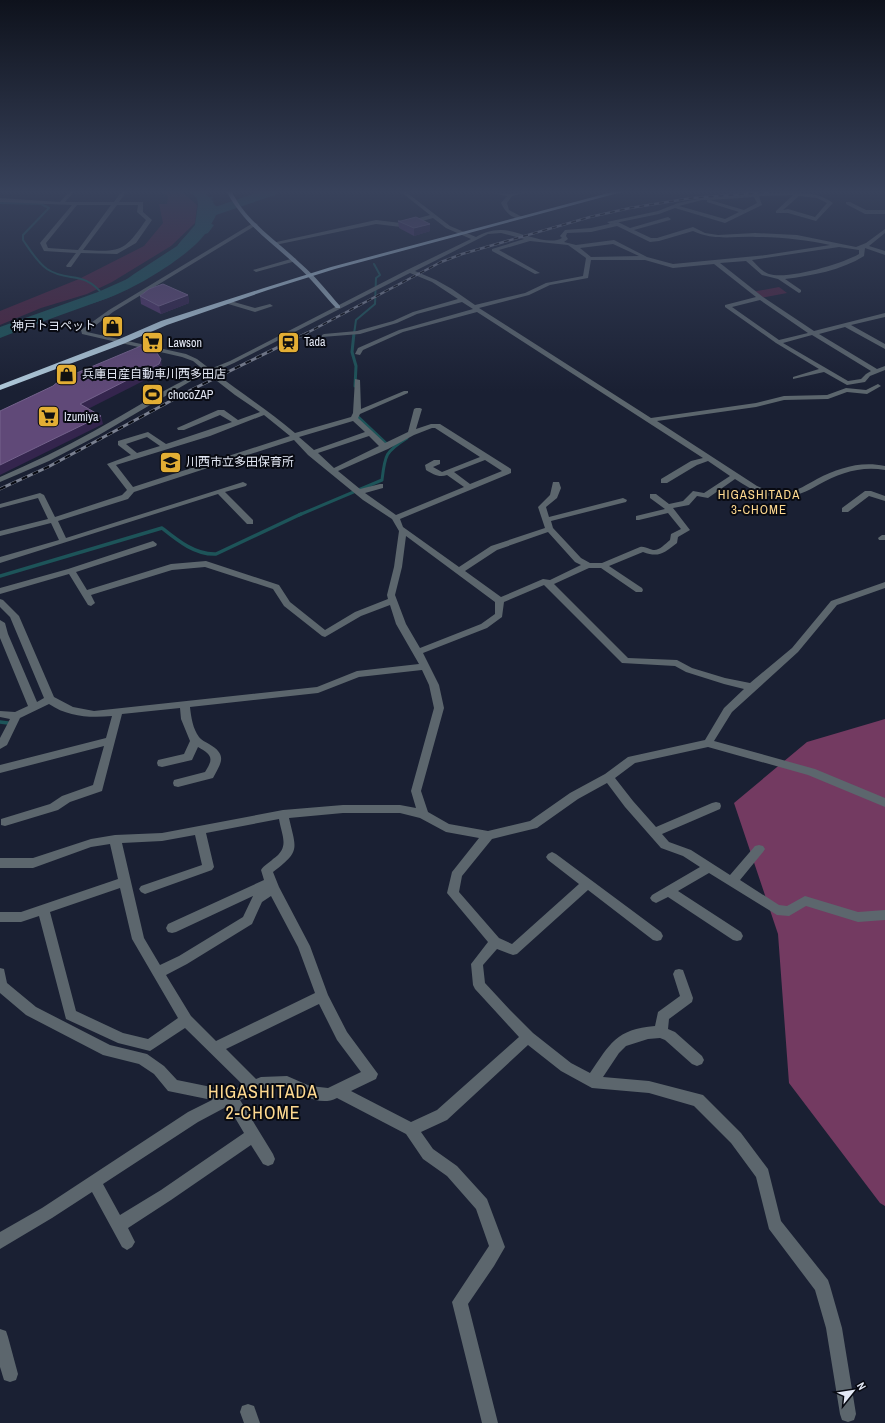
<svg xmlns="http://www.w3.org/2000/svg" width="885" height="1423" viewBox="0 0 885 1423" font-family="'Archivo Narrow','Noto Sans JP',sans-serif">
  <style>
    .green { fill: #4d2340 }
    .forest { fill: #733a61 }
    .water { fill: #1d5459 }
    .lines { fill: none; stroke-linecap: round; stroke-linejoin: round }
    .stream-far2 { stroke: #1d5459; stroke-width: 2 }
    .stream-far1 { stroke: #1d5459; stroke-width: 3 }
    .stream { stroke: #1d5459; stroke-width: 3.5 }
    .river { fill: #1d5459; fill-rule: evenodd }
    .minor { fill: #5c666d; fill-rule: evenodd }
    .major { fill: #98adbb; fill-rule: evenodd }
    .highway { fill: #afc9da; fill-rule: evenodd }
    .rail-far1-casing { stroke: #7a8090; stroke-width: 2.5 }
    .rail-casing { stroke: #7a8090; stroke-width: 3 }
    .rail-far1 { stroke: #080a12; stroke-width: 1.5; stroke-dasharray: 5; stroke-linecap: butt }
    .rail { stroke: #080a12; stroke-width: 2; stroke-dasharray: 6; stroke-linecap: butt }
    .wall { fill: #50366a }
    .shaded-wall { fill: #34254d }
    .building { fill: #604978; stroke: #74628c }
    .labels { text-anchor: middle; stroke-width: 4; stroke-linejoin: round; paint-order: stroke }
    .far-poi-label { font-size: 12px; fill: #e3e8f5; stroke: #080a12; text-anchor: start }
    .far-neighbourhood-label { font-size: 13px; letter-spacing: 1px; fill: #fed990; stroke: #080a12 }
    .near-neighbourhood-label { font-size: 18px; letter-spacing: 1px; fill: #fed990; stroke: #080a12 }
  </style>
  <rect width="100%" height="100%" fill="#1a2033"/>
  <g class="green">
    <path d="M162,192H182L197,205L195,223L171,246L112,282L87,294L41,308L0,325V311L79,279L144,246L163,223L159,204H167L168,196Z"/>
    <path d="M779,287L787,293L761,298L752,292Z"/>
  </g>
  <path class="forest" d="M885,719V1206L880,1203L789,1083L778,934L734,803L807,742Z"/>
  <path class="water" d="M214,197L211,199L214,202H212L222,212L216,213L206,219L209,223L214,225L208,233L205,234C188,257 133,290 105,299C98,302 89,304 81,306L78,304L65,309L69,311L0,338V331L75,301L99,298L116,287L134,274L177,246L195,225L198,204L197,199Z"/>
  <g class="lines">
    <g class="stream-far2">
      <path d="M0,203L41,204L49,208L23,235V240C30,250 37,262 47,269C68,283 84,270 103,295"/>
      <path d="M354,334L356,320L375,304L376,278L380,275L374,264"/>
    </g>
    <g class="stream-far1">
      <path d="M354,333L352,352L356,366L355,386"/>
      <path d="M355,414L389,446"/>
      <path d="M299,515L382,480C385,455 385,452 407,438"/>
    </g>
    <g class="stream">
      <path d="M0,576L162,528C177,540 195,555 216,554L301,514"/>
      <path d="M0,722L8,723"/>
    </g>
    <g class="river">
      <path d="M190,192H204L211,199L215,207L259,192H277L275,195L216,215C212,225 199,242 190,248C187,249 183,249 180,248L178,245C188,231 208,223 202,203Z"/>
      <path d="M134,276L139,277L141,280L139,283L108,298L0,337V327L98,292Z"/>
    </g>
    <g class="minor">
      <path d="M69,192H74L65,202H114L121,192H126L119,202H143V212L152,220L136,243L117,254L81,253L71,267H67L66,266L76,253L44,251L40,243L72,205L0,202V198L60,202ZM77,205H111L78,250L48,248L46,243ZM117,205H138L137,212L146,220C124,252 121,252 83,250Z"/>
      <path d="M401,192H406L450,226L476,237C483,233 491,230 500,230C516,229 547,247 562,238L560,236L565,230L591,228L618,222L630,228L668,217L671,219L670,220L634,230L651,238H657L693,227L705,233L718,235L755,233L797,235L856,247L866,243L885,229V233L869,246L885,251V255L865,248L864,256C842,270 811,276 785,279L801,290V292L799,293L778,279L762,275L746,261L720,263L763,297L814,331L885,313V317L851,325L885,344V349L845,327L819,334L877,369L885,366V370L870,376L865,382L847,385L824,372L793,379V377L819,369L776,343L725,307V305L756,297L714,264L673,268L645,260H591L588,278L550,285L529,295L479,308L651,418L756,403L784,396L827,395L846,388L866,390L878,384L881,386L867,394L847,392L828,399L784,400L756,407L657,421L757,486C766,490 776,494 786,493C797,491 808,484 817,479C839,468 860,461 885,466V470C860,466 840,473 818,485C808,491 795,497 783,497C765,498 750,489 735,479L708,498L697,496L689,505L673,508L690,530L678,537L677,543C664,553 659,558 643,552L609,566L642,588L643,590L642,592H636L601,568H589L554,584L628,658L677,660L692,668L725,678L750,683L792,648L831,601L885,582V588L837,605L798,652L732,712L714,741L815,769L885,798V807L808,775L708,747L635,763L615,778L633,801L656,827L712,803L716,802L720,803L721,806L720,809L662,834L669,842L691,850L730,875L755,846L759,845L763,846L765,849L763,852L740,880L779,905L787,906L805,896L858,912L885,910V920L858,922L806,906L789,916L777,915L709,873L678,891L741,932L743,936L741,940L737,941L733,940L668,897L656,903L652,901L650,898L652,895L700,867L683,856L661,848L625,807L607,783L578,799L537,828L492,839L462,876L459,892L499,938L512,944L579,884L548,860L546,857L548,854L552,852L556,854L661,932L663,936L661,940L657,941L653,940L588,890L517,954L513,955L497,949L483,965L485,983L510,1010L533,1033L571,1063L590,1073C610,1044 616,1029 655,1026L658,1012L680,996L673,974L675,970L679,969L683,970L693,998L692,1002L669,1019L668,1029L675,1032L702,1056L704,1060L702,1064L697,1066L692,1064L665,1040L660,1038L648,1039L626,1046L619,1053L603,1077L649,1081L703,1095L741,1133L768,1169L781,1221L828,1280L830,1286L842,1328L856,1414L854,1420L848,1422L842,1420L840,1414L826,1328L815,1290L769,1229L756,1177L731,1143L694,1106L649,1093L592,1088L561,1071L528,1045L447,1120L421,1132L433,1149L457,1166L487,1199L505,1247L494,1266L468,1304L498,1423H482L452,1302L489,1246L476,1209L447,1176L423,1159L406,1134L337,1098C319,1107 304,1094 287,1089C271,1084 254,1093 240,1100L273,1154L275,1159L273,1164L268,1166L263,1164L251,1145L171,1200L128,1228L135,1242L132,1247L127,1250L122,1247L92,1192L52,1218L0,1249V1232L42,1208L188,1112L212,1100L168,1091L154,1074L139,1064L103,1055L26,1015L0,993V968L4,969L7,983L36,1007L110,1045L147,1054L164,1066L177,1080L231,1091L243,1085L185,1028L150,1051L118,1043L66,1019L39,916L21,922H0V912H21L118,879L110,844L91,847L33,868H0V858H33L91,839L115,835L162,833L283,810L343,805H400L416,808L411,791L434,708L429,685L422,670L359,677L318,693L190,707C191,717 193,729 199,737C201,740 206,742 209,744C228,755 221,763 213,778L178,787L174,786L173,783L174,780L205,772C214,758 212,755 198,747L192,760L162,767L158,766L157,763L158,760L184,754L190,741L181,719L180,708L122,714L102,791L70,802L58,810L5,826L1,825V819L50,804L62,796L93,785L104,746L0,773V765L106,738L112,716C90,718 68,717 49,704L20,718L7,745L0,749V738L10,719L0,717V711L15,712L28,706L0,638V620L5,623L8,634L37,702L44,698L10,617L0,607V599L3,600L19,616L54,697L73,707L94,711L317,687L357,671L419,664L396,624L390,605L361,616L325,637L322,636L284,606L273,589L205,567L172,570L91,595L95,603L91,606L88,605L69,574L0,594V588L68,569L153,541L157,544L156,546L76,572L87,590L171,564L206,561L279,585L290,602L325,630L355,612L388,599L387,595L394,567L399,531L392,519L363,500L308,455L294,440L134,492L128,499L58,521L66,538L243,482L247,484L246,486L225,492L253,520V524H247L218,494L0,563V557L59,540L51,523L0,536V531L48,519L38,498L0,508V504L40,493L44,495L55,517L122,495L127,490L107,464L131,455L118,445V441L148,432L166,444L232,422L220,415L184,430H178L177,428L218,410H224L238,420L260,412L235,395L208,374L191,381L99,435L49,461L0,482V477C32,463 63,448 94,431C131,411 166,387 205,371L193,361L182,357L82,334L81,330L109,310L253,223L258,224L113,312L87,332L186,354L197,359L210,369L230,361L407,270L471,239L446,228L433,218L401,227L376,224L275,245L272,243L376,220L401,223L430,215ZM617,226L650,242L659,241L693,231C714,241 734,236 756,237C782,237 806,240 830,245L766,255L673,264L647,257L614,240L576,245L564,242L568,239L566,236L567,233L591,232ZM501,233L524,239L492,249V251L535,274L540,273L499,250L530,241L568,245L586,258L583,276L546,283L525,293L475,305L452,289L436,280L415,271L488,234ZM613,244L639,256L591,257L580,248ZM839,247L859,250V254C842,264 787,280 769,274C762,272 757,265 752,260ZM410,273L432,282L458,299L413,312L393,321L357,331L324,334L322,335V337L360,334L397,323L417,314L462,302L473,309L399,330L358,348L355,354L360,355L363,350L403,332L477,312L703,458L691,461L661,479V483H667L697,465L708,461L730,476L704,493L693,491L683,501L669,504L656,494H650V498L665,509L636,516V520H639L668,513L681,529L671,534L670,540C665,544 659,551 653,550C648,549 645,546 640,547L602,563H590L581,558L553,528L551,521L626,502L627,500L623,498L549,517L546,507L557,498L561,488L559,482H553L550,495L538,507L545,528L491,546L459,567L403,527L400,519L511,473V469L440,424H431L416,429L422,409L420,408H416L414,409L408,432L385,443L358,418L360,414L408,393V391H404L361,409L360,380L355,379L353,413L351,417L295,433C269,411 241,393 214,372L234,363ZM760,300L808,333L779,340L732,307ZM812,335L871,371L866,374L861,379L848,381L783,343ZM264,415L290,436L133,487L116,465L210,436ZM353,421L365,432L314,450L299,437ZM432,428H435L480,457L442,472L433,467L440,464V460H434L425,465L426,470C433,474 439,478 447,475L464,487L396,515L365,493L383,488V484H380L360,489L338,471L388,449L414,435ZM369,436L379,446L334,468L318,453ZM147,437L160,446L137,453L126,444ZM485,460L502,471L470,484L454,472ZM548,532L575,562L581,565L550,580L543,579L501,597L465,571L497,550ZM406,536L495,602V614L481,624L420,648L406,624L395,595L402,567ZM544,585L622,663L675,666L686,672L724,684L744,689L724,708L705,740L628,757L605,774L570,793L530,821L488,831L449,824L428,812L421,791L444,708L439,685L423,653L487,628L502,617L504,602ZM343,813H400L420,818L446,832L479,838L452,872L447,893L488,942L471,964L473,985L475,989L519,1037L437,1110L411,1122L351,1091L376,1079L378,1074L347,1032L328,995L310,946L279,887L273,872C301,851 296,849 289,818ZM279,819C282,837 290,847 273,859C269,863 264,865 261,870L264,880L168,924L166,928L168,932L172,933L176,932L253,896L243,917L179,956L160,965L144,938L122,843L162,841L195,835L202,865L141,886L139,889L141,892L145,894L212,870L214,867L206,833ZM120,888L132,939L178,1018L148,1039L123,1033L76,1011L50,912ZM271,896L298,947L315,993L216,1041L191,1016L166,975L187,964L252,924L262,902ZM319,1004L337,1040L361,1072L328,1088L310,1086L287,1076L261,1077L256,1079L226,1049ZM228,1106L244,1133L161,1190L120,1215L103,1184L198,1122Z"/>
      <path d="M488,192L510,194L528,192L512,196L507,203L509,210L522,217V219C512,219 505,212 501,203L507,196Z"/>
      <path d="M768,193C789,193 815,189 833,203L816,221L788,213H776V211L793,195L759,196L762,205L725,223L675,208L659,214L610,224L607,222L658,211L678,203L702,198ZM799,196L817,198L827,203L815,217L788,209L783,210ZM754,197L757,203L744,210L710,200ZM702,200H707V202L739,212L725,219L679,206Z"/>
      <path d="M846,202H850L866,210H885V214H865L846,204Z"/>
      <path d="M294,258L296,259V261L256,272L253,270Z"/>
      <path d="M227,300L255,308L270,304L273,306L255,312L225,303L224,302Z"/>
      <path d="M865,491H871L885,496V501L869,496L848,512H842V508Z"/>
      <path d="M882,535H885V540H879L878,538Z"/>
      <path d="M0,1329L6,1331L8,1337L18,1374L16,1380L10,1382L4,1380L0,1367Z"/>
      <path d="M248,1404L254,1406L260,1423H244L240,1412L242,1406Z"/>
    </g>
    <path class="major" d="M227,192H232C246,221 277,241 300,263C315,276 327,291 340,306V308H336C323,294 311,278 296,265C272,243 242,222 227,192Z"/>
    <path class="highway" d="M612,192H622L335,269L268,290L167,325L123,344L0,390V385L117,340L161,321L264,288L331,267Z"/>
    <defs>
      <path id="rail-far1" d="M305,334L441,262L462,254L590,217L630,208L692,198L772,192"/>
      <path id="rail" d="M0,489L48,467L191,390L307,333"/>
    </defs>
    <use href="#rail-far1" class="rail-far1-casing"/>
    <use href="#rail" class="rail-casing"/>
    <use href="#rail-far1" class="rail-far1"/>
    <use href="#rail" class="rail"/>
  </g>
  <g class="wall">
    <path d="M398,221L430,224V231L414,236L399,228Z"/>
    <path d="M188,295L189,303L161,314L141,304L140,296Z"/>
  </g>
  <g class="shaded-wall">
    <path d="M430,224V231L414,236V228Z"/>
    <path d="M188,295L189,303L161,314L159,306Z"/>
    <path d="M161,359L162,367L161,372L82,412L80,404Z"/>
    <path d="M101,416L103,424L0,475V465Z"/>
  </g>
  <g class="building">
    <path d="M416,217L430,224L414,228L398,221H401Z"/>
    <path d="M163,284L188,295L159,306L140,296L149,289Z"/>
    <path d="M148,343L151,344L161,359L159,364L80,404L101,416L0,465V411L53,386L60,380Z"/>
  </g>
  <linearGradient id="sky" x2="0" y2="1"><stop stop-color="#0e121c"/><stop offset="0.49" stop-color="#38425b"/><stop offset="1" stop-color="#38425b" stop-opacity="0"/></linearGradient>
  <rect width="885" height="391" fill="url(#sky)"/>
  <defs>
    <symbol id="shop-square" viewBox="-11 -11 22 22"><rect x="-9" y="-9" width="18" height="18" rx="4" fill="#e3ae34" stroke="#080a12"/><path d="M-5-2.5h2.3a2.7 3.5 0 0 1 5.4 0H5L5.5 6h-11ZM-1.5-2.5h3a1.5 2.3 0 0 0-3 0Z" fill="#111"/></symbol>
    <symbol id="station-square" viewBox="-11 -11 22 22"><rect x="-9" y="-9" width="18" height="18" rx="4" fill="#e3ae34" stroke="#080a12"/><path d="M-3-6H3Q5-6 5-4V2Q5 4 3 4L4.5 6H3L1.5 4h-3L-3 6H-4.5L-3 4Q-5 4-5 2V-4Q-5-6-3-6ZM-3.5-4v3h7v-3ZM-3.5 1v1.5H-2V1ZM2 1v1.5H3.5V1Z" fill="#111"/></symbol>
    <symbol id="supermarket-square" viewBox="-11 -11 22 22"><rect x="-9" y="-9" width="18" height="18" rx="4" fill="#e3ae34" stroke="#080a12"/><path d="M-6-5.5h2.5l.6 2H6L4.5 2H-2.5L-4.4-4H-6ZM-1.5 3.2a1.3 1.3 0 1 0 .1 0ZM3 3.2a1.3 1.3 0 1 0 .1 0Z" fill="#111"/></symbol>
    <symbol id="stadium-square" viewBox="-11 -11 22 22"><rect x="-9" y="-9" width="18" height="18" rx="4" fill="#e3ae34" stroke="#080a12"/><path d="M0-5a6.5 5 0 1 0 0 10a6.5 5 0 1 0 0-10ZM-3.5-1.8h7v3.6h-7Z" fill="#111"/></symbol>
    <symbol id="school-square" viewBox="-11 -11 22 22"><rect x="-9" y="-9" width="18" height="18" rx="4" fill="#e3ae34" stroke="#080a12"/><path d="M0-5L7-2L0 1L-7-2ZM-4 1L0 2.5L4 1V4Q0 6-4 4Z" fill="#111"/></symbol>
  </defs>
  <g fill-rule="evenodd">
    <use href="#shop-square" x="100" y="314" width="25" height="25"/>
    <use href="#station-square" x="276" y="330" width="25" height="25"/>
    <use href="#supermarket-square" x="140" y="330" width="25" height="25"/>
    <use href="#shop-square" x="54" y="362" width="25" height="25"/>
    <use href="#stadium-square" x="140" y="382" width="25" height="25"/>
    <use href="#supermarket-square" x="36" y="404" width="25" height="25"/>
    <use href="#school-square" x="158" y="450" width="25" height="25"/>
  </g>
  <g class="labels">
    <g class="far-poi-label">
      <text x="96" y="330" text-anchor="end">神戸トヨペット</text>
      <text x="304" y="346">Tada</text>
      <text x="168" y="347">Lawson</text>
      <text x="82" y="378">兵庫日産自動車川西多田店</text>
      <text x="168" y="399">chocoZAP</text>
      <text x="64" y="421">Izumiya</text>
      <text x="186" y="466">川西市立多田保育所</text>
    </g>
    <g class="far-neighbourhood-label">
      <text x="759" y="499">HIGASHITADA<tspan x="759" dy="15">3-CHOME</tspan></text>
    </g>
    <g class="near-neighbourhood-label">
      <text x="263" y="1098">HIGASHITADA<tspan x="263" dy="21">2-CHOME</tspan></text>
    </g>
  </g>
  <g transform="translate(853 1391) rotate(60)" stroke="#080a12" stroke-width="3" paint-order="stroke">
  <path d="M0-3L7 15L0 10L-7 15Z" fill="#e3e8f5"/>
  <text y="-6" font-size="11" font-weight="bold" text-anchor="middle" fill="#e3e8f5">N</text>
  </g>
</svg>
